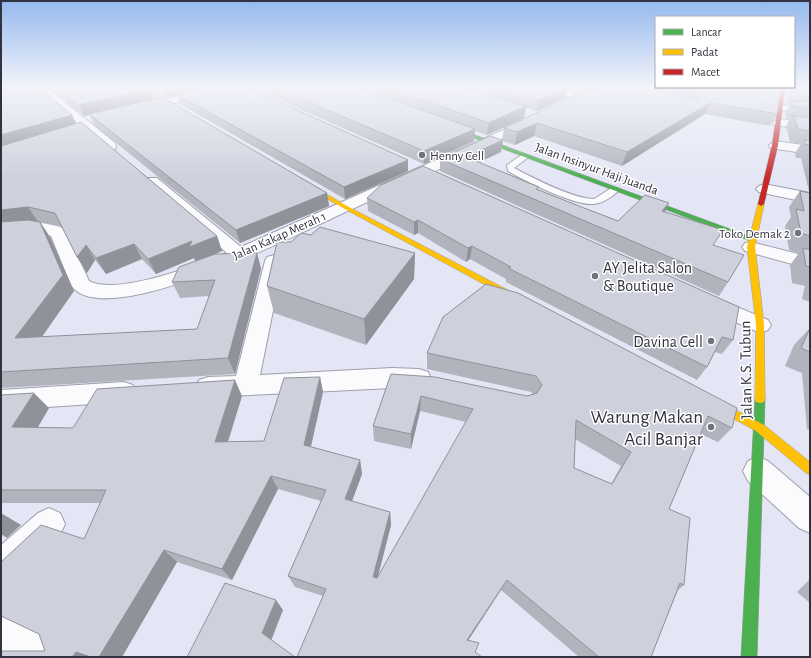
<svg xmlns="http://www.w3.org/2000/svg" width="811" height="658" viewBox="0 0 811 658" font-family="'Alegreya Sans',sans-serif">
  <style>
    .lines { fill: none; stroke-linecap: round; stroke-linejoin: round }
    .lane-casing { stroke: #9e9fab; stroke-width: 2 }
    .street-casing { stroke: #9e9fab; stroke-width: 2 }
    .fast-casing { stroke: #9e9fab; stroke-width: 1 }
    .slow-casing { stroke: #9e9fab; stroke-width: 1 }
    .jam-casing { stroke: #9e9fab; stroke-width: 1 }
    .lane { fill: #fbfbfe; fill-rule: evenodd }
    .street { fill: #fbfbfe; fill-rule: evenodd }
    .fast { fill: #4caf50; fill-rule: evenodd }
    .slow { fill: #ffc107; fill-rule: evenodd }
    .jam { fill: #c62828; fill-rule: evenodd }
    .wall { fill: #b1b3bd; fill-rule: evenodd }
    .shaded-wall { fill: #90929a }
    .building { fill: #ced0dc; stroke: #90929a; fill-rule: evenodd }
    .poi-dot { fill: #70727e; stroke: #fff; stroke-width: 1.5 }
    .labels { text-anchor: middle; stroke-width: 3; stroke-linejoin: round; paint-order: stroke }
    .far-poi-label { font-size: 13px; fill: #32333e; stroke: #fff; text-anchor: start }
    .far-street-label { font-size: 13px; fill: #32333e; stroke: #fff }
    .poi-label { font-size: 16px; fill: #32333e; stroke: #fff; text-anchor: start }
    .street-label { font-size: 16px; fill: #32333e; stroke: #fff }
    .near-poi-label { font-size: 19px; fill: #32333e; stroke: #fff; text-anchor: end }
  </style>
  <rect width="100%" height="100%" fill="#e4e6f5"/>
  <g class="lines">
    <defs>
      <path id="lane" d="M523,154L530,156L514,168C533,178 573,199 594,199L613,187L620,189C614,196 603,203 594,204C575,206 525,181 508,171L507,165Z"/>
      <g id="street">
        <path d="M35,87H46L115,143L116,146L115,149H105Z"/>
        <path d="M216,87H233L232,89L142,111L136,108L138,106Z"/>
        <path d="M537,87H553L585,96L586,98L581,101L538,89Z"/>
        <path d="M779,105L810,107V113L775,110L773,108L775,106Z"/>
        <path d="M530,118L536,122L534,124C469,155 404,186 339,215C298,234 103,334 71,285L51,236L38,233L1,237V227C18,225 55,216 67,233L89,281C117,296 198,265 227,253L147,184L145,181L147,178H157L241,247Z"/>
        <path d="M778,119L810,122V130L774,125L772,123Z"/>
        <path d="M775,141L810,146V154L770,148L769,145Z"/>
        <path d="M764,184L810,193V203L759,192L756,189L759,186Z"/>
        <path d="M751,242L810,257V269L745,251L742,247L745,243Z"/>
        <path d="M274,255L281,257L283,261L260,375L392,368L419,369L428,372L431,379L428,386L419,389L392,388L208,397L199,394L196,387L199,380L208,377L236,376L265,261L267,257Z"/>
        <path d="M711,296L768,320L771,325L768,330L760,333L704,308L701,303L704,298Z"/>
        <path d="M124,382L133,385L137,392L133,399L124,402L1,410V390Z"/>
        <path d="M758,457L768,461L810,497V533L799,528L748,481L743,471L748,461Z"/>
        <path d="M49,508L60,513L65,524L60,535L13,580L1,585V545L38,513Z"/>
        <path d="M1,615L60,643L65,657H7L1,654Z"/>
      </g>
      <g id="fast">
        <path d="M444,125H448L757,239L753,241H750L444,127Z"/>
        <path d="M760,395L764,396L765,399L757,657H741L755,399L756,396Z"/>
      </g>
      <g id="slow">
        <path d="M139,87H144L187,113L183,114Z"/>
        <path d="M300,181H304L347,206L521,297L522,299L521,301H515L343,208L300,183Z"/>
        <path d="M761,202L764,204L755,247L764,325L765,399L764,402L760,403L756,402L755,399L756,325L747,247L758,204Z"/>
        <path d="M709,396L764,425L810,462V475L806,473L756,431L705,403L704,400L705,397Z"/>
      </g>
      <path id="jam" d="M781,87H785L778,145L764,204L761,206L758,204L772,145Z"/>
    </defs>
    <use href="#lane" class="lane-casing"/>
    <use href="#street" class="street-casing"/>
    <use href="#fast" class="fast-casing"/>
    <use href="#slow" class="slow-casing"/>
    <use href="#jam" class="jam-casing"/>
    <use href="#lane" class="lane"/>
    <use href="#street" class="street"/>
    <use href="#fast" class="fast"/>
    <use href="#slow" class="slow"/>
    <use href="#jam" class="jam"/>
  </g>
  <g class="wall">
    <path d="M1,87L72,115L76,124L217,236L222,251L204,258L257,253L261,269L235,374L1,388ZM37,222L62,227L77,257L87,273L95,260L106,274L142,259L156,274L194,258L195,261L172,282L180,298L209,296L197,329L41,337L74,291L50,237L40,222Z"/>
    <path d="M48,87H147L150,89L154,99L327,193L329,206L240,243L94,125L90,115L84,116Z"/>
    <path d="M151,87H246L408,171L345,199L180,104L177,95L168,97Z"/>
    <path d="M250,87H599L580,92L568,89L566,98L537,111L526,108L524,118L487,135L475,131L474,141L424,164Z"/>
    <path d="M600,87H781L780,94L778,97L777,114L770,126L705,114L622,166L534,136L515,145L503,141L501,152L479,162L539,190L584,208L618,221L666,212L714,245L728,282L719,296L440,171V159L502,140L504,128Z"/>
    <path d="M789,87H810V192L809,191L801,158H796L795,153L801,144L790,142L787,129L785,128L790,119L786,118V112L791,104H787Z"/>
    <path d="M800,191L810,193V302L802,299L805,286L792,283L790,265L799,253L789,250L785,226L791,217L789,207Z"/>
    <path d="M367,198L733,340L722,354L715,352L707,367L697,380L506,282V279L470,259L466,262L418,233L414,235L368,211Z"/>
    <path d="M311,235L415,253L414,279L366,345L274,313L267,286L291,242Z"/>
    <path d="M486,284L732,428L718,442L700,434L669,509L684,585L678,590L651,657H579L501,590L323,596L295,587L288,576L321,501L278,489L232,580L177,562L122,657H1L45,651L84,539L100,503H1V395L49,408L38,427L73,428L242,396L228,442L264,441L320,377L323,392L311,447L360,460L362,474L352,501L390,512L391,525L378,577L466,422L420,411L411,449L374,441L373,426L391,374L527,396L533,394L531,392L427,369V353ZM575,439L621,466L611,484L574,468Z"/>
    <path d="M810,328V430L807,429L802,373L785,366L794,345Z"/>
    <path d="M810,579V603L797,592Z"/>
  </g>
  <g class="shaded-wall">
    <path d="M164,87H210L176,94L177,95L168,97Z"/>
    <path d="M568,87L566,98L537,111L539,100Z"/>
    <path d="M581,87H599L580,92Z"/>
    <path d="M150,89L154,100L89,114L90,115L84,116L79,105Z"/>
    <path d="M710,103L705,114L622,166L627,152Z"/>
    <path d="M526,106L524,118L487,135L489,123Z"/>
    <path d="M72,115L78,127L1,151V135Z"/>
    <path d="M537,123L534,136L515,145L517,132Z"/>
    <path d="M475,129L474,141L424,164V151Z"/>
    <path d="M503,140L501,152L465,169L466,157Z"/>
    <path d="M408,160V171L345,199L344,187Z"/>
    <path d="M327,193L329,206L240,243L236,230Z"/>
    <path d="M669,203L663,216L662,211Z"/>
    <path d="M28,207L38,222L1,226V210Z"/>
    <path d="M418,220V233L414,235V222Z"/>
    <path d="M40,222L50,237L74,291L30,354L15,338Z"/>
    <path d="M217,236L222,251L196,262L194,258L156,274L148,259L192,241Z"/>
    <path d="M134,244L142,259L106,274L96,258Z"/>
    <path d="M86,245L95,260L87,273L77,257Z"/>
    <path d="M472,246L470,259L466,262L468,248Z"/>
    <path d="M257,253L261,269L235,374L228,358Z"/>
    <path d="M415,253L414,279L366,345L364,319Z"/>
    <path d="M320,377L323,392L308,459L304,445Z"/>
    <path d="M235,380L242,396L223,457L215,442Z"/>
    <path d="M34,393L49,408L29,442L12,427Z"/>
    <path d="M421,396L420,411L411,449V434Z"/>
    <path d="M360,460L362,474L348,512L345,499Z"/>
    <path d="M271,476L278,489L232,580L222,569Z"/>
    <path d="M390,512L391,525L375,587L373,577Z"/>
    <path d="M1,513L21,525L7,538L1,534Z"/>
    <path d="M164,550L177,562L122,657H99Z"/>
    <path d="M507,580L501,590L464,647L467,640Z"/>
    <path d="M276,600L283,610L271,641L262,633Z"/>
    <path d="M76,652L91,657H72Z"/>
  </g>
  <g class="building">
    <path d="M1,87H39L72,115L1,135Z"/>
    <path d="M56,87H147L150,89L79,105Z"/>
    <path d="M205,87H246L408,160L344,187L176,94Z"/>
    <path d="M273,87H357L475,129L424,151Z"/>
    <path d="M385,87H462L526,106L489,123Z"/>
    <path d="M495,87H568L539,100Z"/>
    <path d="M600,87H641L696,99L700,97V94L666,87H781L780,94L778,96L779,98L777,114L710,103L627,152L537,123L517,132L504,128L573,96Z"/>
    <path d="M795,87H810V95L794,93Z"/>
    <path d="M162,97L327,193L236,230L89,114Z"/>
    <path d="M793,101L810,102V108L793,106Z"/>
    <path d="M792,116L810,118V131L798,129L794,117Z"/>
    <path d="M81,122L217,236L189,247L192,241L148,259L134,244L96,258L86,245L77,257L55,213L28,207L1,210V146Z"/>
    <path d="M490,136L503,140L466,157L539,187L536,189L584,208L618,221L645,195L669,203L662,211L723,230L713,245L744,255L728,282L440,159Z"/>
    <path d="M804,140L810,141V148L809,145L805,144Z"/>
    <path d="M423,166L739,307L733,340L722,337L707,367L508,268L511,267L472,246L468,248L418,220L414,222L367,198L381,185Z"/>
    <path d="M800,191L810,193V236L801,233L796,209L804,211Z"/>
    <path d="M28,220L40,222L63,275L15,338L197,329L215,280L172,282L179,267L215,254L257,253L228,358L1,372V222Z"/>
    <path d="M320,227L415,253L364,319L267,286L277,242H291L301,233L311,235Z"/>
    <path d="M803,248L810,250V267L806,266Z"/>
    <path d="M486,284L518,293L737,408L732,428L708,416L669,509L690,518L684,585L680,583L651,657H599L507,580L467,640L479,643L475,652L482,657H297L326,589L288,576L326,490L271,476L222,569L164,550L99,657H91L76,652L72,657H1V651H45L39,634L1,616V562L41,525L84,539L106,490H1V395L34,393L12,427L73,428L97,389L235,380L215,442L264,441L284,378L320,377L304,445L360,460L345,499L390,512L373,577L377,578L473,409L421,396L411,434L373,426L391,374L435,377L527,396L537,393L542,385L536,376L427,353L443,317ZM576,420L631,452L612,484L574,468Z"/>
    <path d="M810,328V352L801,348Z"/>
    <path d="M225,583L276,600L262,633L295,657H187Z"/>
  </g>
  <linearGradient id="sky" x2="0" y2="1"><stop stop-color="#95b9ee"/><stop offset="0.49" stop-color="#f3f4fa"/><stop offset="1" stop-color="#f3f4fa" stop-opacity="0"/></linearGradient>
  <rect width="811" height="179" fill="url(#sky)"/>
  <g class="poi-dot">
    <circle cx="422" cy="155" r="4"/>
    <circle cx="798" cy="233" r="4"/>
    <circle cx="595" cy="276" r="4"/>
    <circle cx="711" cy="341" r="4"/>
    <circle cx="711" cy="427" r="4"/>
  </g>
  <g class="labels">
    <g class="far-poi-label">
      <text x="430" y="160">Henny Cell</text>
      <text x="790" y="238" text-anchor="end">Toko Demak 2</text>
    </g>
    <g class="far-street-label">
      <text transform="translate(597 168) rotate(20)" y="5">Jalan Insinyur Haji Juanda</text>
      <text transform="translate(279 235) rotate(-24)" y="5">Jalan Kakap Merah 1</text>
    </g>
    <g class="poi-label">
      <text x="603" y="273">AY Jelita Salon<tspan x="603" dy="18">&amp; Boutique</tspan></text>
      <text x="703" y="347" text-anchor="end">Davina Cell</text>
    </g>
    <g class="street-label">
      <text transform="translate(745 370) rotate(-91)" y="6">Jalan K.S. Tubun</text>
    </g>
    <g class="near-poi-label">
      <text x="703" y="423">Warung Makan<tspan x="703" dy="22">Acil Banjar</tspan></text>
    </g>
  </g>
  <rect width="811" height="658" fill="none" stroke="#32333e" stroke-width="4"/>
  <rect x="655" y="16" width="140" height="72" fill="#ffffff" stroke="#adadb2"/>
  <rect x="663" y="29" width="20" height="6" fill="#4caf50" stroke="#adadb2"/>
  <text x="691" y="36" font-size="12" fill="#32333e">Lancar</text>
  <rect x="663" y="49" width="20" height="6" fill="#ffc107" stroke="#adadb2"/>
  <text x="691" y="56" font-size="12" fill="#32333e">Padat</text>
  <rect x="663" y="69" width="20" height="6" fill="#c62828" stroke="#adadb2"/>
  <text x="691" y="76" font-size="12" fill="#32333e">Macet</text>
</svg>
